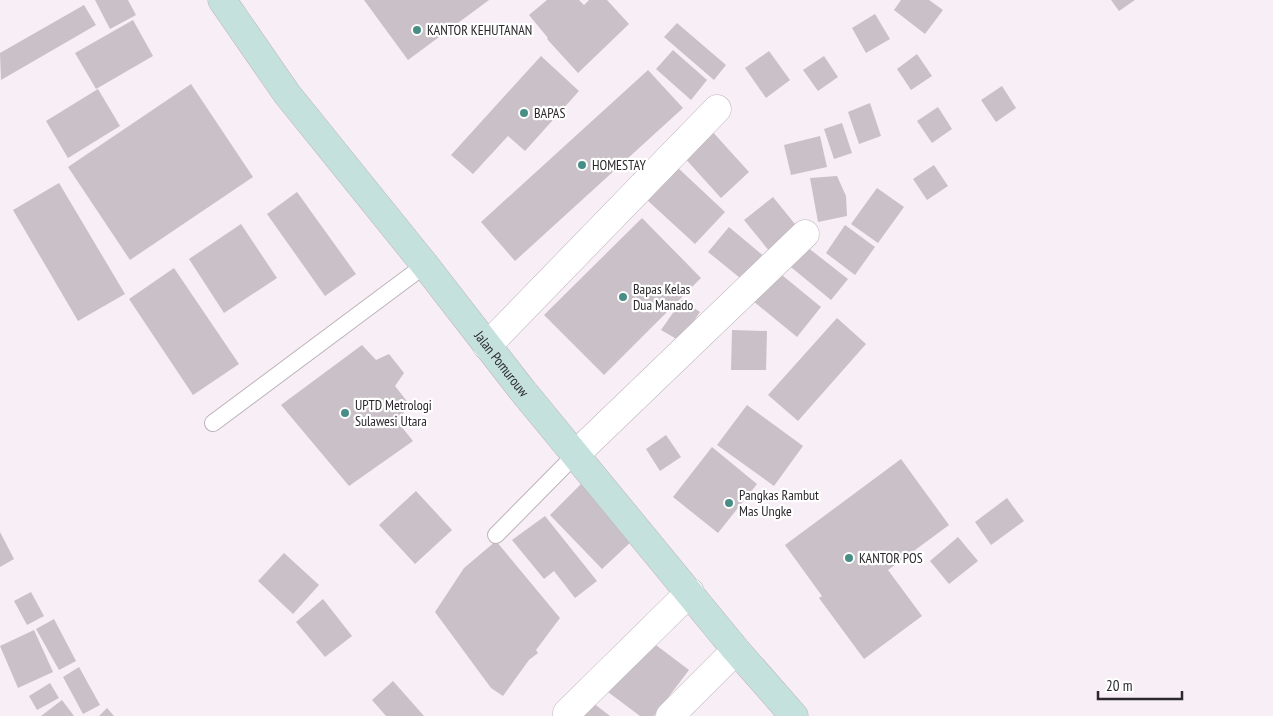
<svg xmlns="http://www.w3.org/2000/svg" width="1273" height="716" viewBox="0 0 1273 716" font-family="'PT Sans Narrow',sans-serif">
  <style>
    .building { fill: #cac0c8 }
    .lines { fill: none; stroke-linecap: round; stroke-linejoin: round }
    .lane-casing { stroke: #bdb3bb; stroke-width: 18 }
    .street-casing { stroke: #bdb3bb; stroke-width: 29 }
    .secondary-casing { stroke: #bdb3bb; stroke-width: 29 }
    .lane { stroke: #fff; stroke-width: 16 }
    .street { stroke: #fff; stroke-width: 28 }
    .secondary { stroke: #c4e1de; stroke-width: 28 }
    .poi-dot { fill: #498e86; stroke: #fff; stroke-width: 2 }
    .labels { text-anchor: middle; stroke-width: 4.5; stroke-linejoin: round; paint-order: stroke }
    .poi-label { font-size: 14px; fill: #2c292c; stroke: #fff; text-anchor: start }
    .street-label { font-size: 14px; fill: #2c292c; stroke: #fff }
  </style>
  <rect width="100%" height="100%" fill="#f8eef6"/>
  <g class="building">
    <path d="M95,0H128L136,15L110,29Z"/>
    <path d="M364,0H489L408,60Z"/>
    <path d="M547,0H579L584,5L589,0H607L629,24L578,73L547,39L548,38L529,15Z"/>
    <path d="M901,0H929L943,10L925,34L894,10Z"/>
    <path d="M1111,0H1135L1119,11Z"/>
    <path d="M84,5L96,25L1,80L0,53Z"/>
    <path d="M875,14L890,39L866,53L852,28Z"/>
    <path d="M133,20L153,56L96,89L75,53Z"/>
    <path d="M677,23L726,65L714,80L664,37Z"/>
    <path d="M673,50L707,80L691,100L656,69Z"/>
    <path d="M769,51L790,80L766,98L745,68Z"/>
    <path d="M917,54L932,76L911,90L897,69Z"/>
    <path d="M541,56L579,91L525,151L508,136L473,174L451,155Z"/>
    <path d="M824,56L838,77L818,91L803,70Z"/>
    <path d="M648,70L683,108L515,261L481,222Z"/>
    <path d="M191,84L253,177L130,260L68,167Z"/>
    <path d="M1002,86L1016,108L996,122L981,100Z"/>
    <path d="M98,89L120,126L68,158L46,121Z"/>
    <path d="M870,103L881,136L859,144L848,112Z"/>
    <path d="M938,107L952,129L932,143L917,121Z"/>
    <path d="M842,123L852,153L834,159L824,129Z"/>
    <path d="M710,129L749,172L721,198L682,155Z"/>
    <path d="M820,136L827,167L791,175L784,145Z"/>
    <path d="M934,165L948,186L927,200L913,179Z"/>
    <path d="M676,166L725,212L695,244L646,199Z"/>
    <path d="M837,176L846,196L847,216L818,222L810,178Z"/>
    <path d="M59,183L125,294L78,321L13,210Z"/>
    <path d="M877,188L904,207L878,243L851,224Z"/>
    <path d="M297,192L356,274L325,296L267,214Z"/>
    <path d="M773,197L799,229L770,252L744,220Z"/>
    <path d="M642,218L701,278L604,375L544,315Z"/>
    <path d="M241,224L277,278L224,313L189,259Z"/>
    <path d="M845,225L875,247L855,275L826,253Z"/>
    <path d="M729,227L766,258L745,282L708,252Z"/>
    <path d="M802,243L848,279L831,300L786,263Z"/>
    <path d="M174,268L239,364L193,395L129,299Z"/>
    <path d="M777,271L821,307L797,337L753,301Z"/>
    <path d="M682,300L700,312L680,341L661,330Z"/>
    <path d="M837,318L866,344L798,421L768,395Z"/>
    <path d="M732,330L767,331L766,370H731Z"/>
    <path d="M362,345L376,360L389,354L404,373L395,386L410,405L397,421L413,441L349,486L281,405Z"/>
    <path d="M747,405L803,446L774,486L717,445Z"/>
    <path d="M666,435L681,457L660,471L646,449Z"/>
    <path d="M712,447L757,484L718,533L673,497Z"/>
    <path d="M901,459L949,525L888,570L922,616L864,659L819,598L822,596L785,545Z"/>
    <path d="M581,484L634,539L602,569L550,515Z"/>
    <path d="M416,491L452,530L415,564L379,525Z"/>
    <path d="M1007,498L1024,521L991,545L975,522Z"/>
    <path d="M545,516L597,581L575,598L554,571L544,579L512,540Z"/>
    <path d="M0,532L14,559L0,567Z"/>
    <path d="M958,537L978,561L949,584L930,561Z"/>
    <path d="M496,541L560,618L536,650L538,653L529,660L503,696L491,688L435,612L464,568Z"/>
    <path d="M284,553L319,585L293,614L258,581Z"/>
    <path d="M31,592L44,616L27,625L14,601Z"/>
    <path d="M323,599L352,636L325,657L296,622Z"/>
    <path d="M54,619L76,661L59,670L36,629Z"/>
    <path d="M34,630L53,672L18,688L0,646Z"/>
    <path d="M648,639L689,670L654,716H640L608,692Z"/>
    <path d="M79,667L100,705L83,714L63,677Z"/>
    <path d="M393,681L424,716H386L372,700Z"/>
    <path d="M50,683L59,698L37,710L29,696Z"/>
    <path d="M588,699L610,716H574Z"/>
    <path d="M62,700L74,716H41Z"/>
    <path d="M107,708L114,716H99Z"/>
  </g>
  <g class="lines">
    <defs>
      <g id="lane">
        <path d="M213,423L425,265"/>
        <path d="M496,535L575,455"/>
      </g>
      <g id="street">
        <path d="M487,346L717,109"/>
        <path d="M575,455L805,234"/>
        <path d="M567,713L690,592"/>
        <path d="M670,716L736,650"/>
      </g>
      <g id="secondary">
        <path id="s1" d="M222,0L287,94L425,265L522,390L736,650L794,716"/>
      </g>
    </defs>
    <use href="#lane" class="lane-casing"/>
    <use href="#street" class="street-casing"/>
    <use href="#secondary" class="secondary-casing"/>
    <use href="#lane" class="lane"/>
    <use href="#street" class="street"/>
    <use href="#secondary" class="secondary"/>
  </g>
  <g class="poi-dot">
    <circle cx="417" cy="30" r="5"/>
    <circle cx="524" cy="113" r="5"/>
    <circle cx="582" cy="165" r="5"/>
    <circle cx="623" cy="297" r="5"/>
    <circle cx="345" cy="413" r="5"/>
    <circle cx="729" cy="503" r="5"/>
    <circle cx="849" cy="558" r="5"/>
  </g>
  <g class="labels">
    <g class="poi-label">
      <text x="427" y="35">KANTOR KEHUTANAN</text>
      <text x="534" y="118">BAPAS</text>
      <text x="592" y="170">HOMESTAY</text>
      <text x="633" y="294">Bapas Kelas<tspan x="633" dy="16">Dua Manado</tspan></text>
      <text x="355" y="410">UPTD Metrologi<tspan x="355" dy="16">Sulawesi Utara</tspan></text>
      <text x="739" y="500">Pangkas Rambut<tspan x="739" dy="16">Mas Ungke</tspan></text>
      <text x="859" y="563">KANTOR POS</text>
    </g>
    <g class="street-label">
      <text dy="5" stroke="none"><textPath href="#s1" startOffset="459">Jalan Pomurouw</textPath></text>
    </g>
  </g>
  <path d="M1098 691v8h84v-8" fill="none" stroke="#2c292c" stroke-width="2.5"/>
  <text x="1106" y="691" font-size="15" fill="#2c292c" stroke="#ffffff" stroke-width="4" paint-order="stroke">20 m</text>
</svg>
